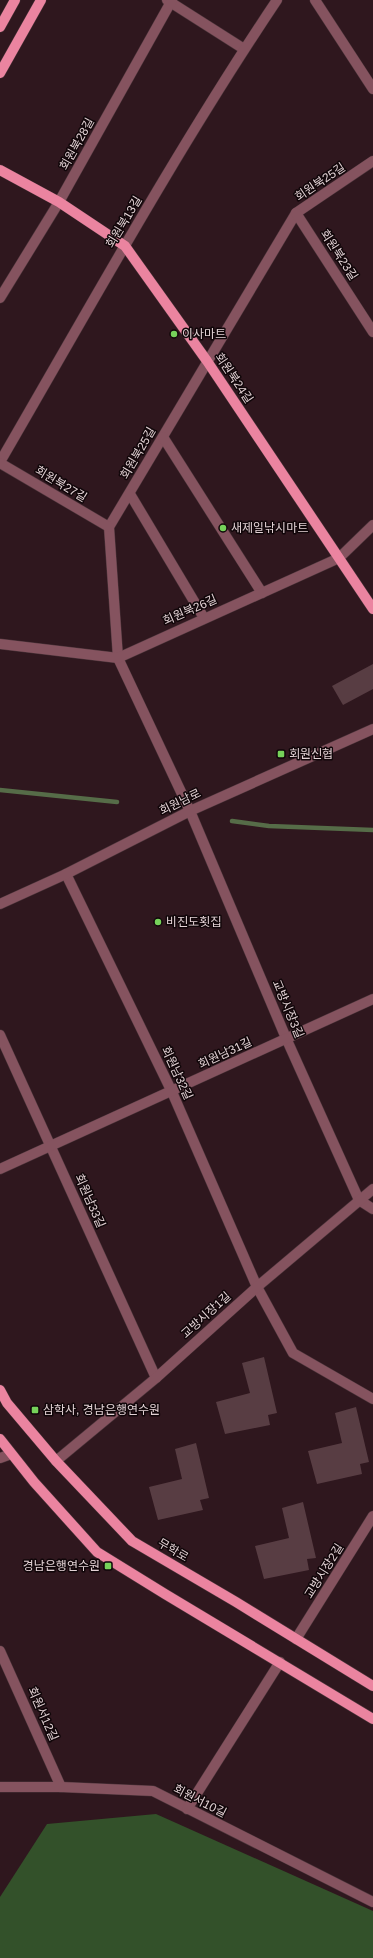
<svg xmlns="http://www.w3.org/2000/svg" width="373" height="1958" viewBox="0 0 373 1958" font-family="Helvetica,'Noto Sans KR',sans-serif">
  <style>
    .green { fill: #33512a }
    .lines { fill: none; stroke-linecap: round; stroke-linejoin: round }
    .stream { stroke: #566c48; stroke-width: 4.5 }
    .building { fill: #583d43 }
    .minor-casing { stroke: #4c353b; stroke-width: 11 }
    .major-casing { stroke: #4c353b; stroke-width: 11 }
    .minor { stroke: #85535f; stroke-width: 10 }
    .major { stroke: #eb84a0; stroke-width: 10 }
    .poi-dot { fill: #76d25a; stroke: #100609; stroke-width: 1.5 }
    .labels { text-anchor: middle; stroke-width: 3; stroke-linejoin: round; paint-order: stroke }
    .street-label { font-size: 12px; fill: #e3d2d5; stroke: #100609 }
    .poi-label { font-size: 12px; fill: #e3d2d5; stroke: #100609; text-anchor: start }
  </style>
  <rect width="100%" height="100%" fill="#2f171e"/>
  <path class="green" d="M156,1814L373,1911V1958H0V1897L47,1824Z"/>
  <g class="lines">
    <g class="stream">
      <path d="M0,790L117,802"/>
      <path d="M232,821L269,826L373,830"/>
    </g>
  </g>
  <g class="building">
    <path d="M373,664V689L343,705L332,686Z"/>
    <path d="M264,1357L277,1413L268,1415L270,1425L225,1434L216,1402L250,1393L242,1363Z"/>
    <path d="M356,1407L369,1462L360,1464L362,1474L317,1484L308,1451L342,1443L335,1413Z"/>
    <path d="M196,1443L209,1498L200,1500L203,1510L158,1520L149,1487L182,1479L175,1449Z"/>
    <path d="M303,1502L316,1558L307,1559L309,1570L264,1579L255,1546L289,1538L282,1508Z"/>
  </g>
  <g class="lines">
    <defs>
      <g id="minor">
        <path d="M167,0L244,49"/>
        <path d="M315,0L373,89"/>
        <path d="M373,161L296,213L109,527L118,658L190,811L286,1038L359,1200L373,1209"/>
        <path d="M296,213L373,332"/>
        <path d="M0,298L59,202L172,0"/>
        <path d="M163,437L262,593"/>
        <path d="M0,462C90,307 177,149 277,0"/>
        <path d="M0,463L109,527"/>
        <path d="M130,494L204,618"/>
        <path d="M0,644L118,658L339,558L373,525"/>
        <path d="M66,874L172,1092L257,1287L293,1353L373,1399"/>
        <path d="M0,904L66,874L190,811L373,729"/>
        <path d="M0,1035L156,1378"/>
        <path d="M0,1169L373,999"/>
        <path d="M0,1458L11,1454"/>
        <path d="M56,1461L156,1378L257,1287L373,1189"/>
        <path d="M296,1639L373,1516"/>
        <path d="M0,1651L61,1787"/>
        <path d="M0,1787H61L153,1791L373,1902"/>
        <path d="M187,1809L280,1662"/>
      </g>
      <g id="major">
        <path d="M0,27L15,0"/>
        <path d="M0,73L41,0"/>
        <path d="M0,170L59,202L125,246L207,361L373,609"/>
        <path d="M0,1390L7,1403L56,1461L132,1541L236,1602L373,1686"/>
        <path d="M0,1439L34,1482L97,1552L165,1594L373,1719"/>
      </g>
    </defs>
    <use href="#minor" class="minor-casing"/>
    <use href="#major" class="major-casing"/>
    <use href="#minor" class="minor"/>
    <use href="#major" class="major"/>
  </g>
  <g class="poi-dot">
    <circle cx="174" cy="334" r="4"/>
    <circle cx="223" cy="528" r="4"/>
    <rect x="277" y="750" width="8" height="8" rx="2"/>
    <circle cx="158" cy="922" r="4"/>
    <rect x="31" y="1406" width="8" height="8" rx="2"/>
    <rect x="104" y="1562" width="8" height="8" rx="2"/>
  </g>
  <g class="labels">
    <g class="street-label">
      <text transform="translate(77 144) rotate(-61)" y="4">회원북28길</text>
      <text transform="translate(320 182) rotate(-34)" y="4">회원북25길</text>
      <text transform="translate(124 222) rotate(-59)" y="4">회원북13길</text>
      <text transform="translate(339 255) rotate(57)" y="4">회원북23길</text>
      <text transform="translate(234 378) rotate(56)" y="4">회원북24길</text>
      <text transform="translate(138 453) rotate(-60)" y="4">회원북25길</text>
      <text transform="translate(61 484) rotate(31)" y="4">회원북27길</text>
      <text transform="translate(190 610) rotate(-24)" y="4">회원북26길</text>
      <text transform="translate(180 802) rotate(-26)" y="4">회원남로</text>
      <text transform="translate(288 1009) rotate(67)" y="4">교방시장3길</text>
      <text transform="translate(225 1053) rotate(-25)" y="4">회원남31길</text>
      <text transform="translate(177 1073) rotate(65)" y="4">회원남32길</text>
      <text transform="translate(90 1201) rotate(66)" y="4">회원남33길</text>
      <text transform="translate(206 1315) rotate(-42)" y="4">교방시장1길</text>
      <text transform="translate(173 1550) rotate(30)" y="4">무학로</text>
      <text transform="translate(324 1571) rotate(-58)" y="4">교방시장2길</text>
      <text transform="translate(43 1714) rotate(66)" y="4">회원서12길</text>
      <text transform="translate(200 1801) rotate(27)" y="4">회원서10길</text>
    </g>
    <g class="poi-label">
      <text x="182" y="338">이사마트</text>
      <text x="231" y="532">새제일낚시마트</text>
      <text x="289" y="758">회원신협</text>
      <text x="166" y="926">비진도횟집</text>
      <text x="43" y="1414">삼학사, 경남은행연수원</text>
      <text x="100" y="1570" text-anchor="end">경남은행연수원</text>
    </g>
  </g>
</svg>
